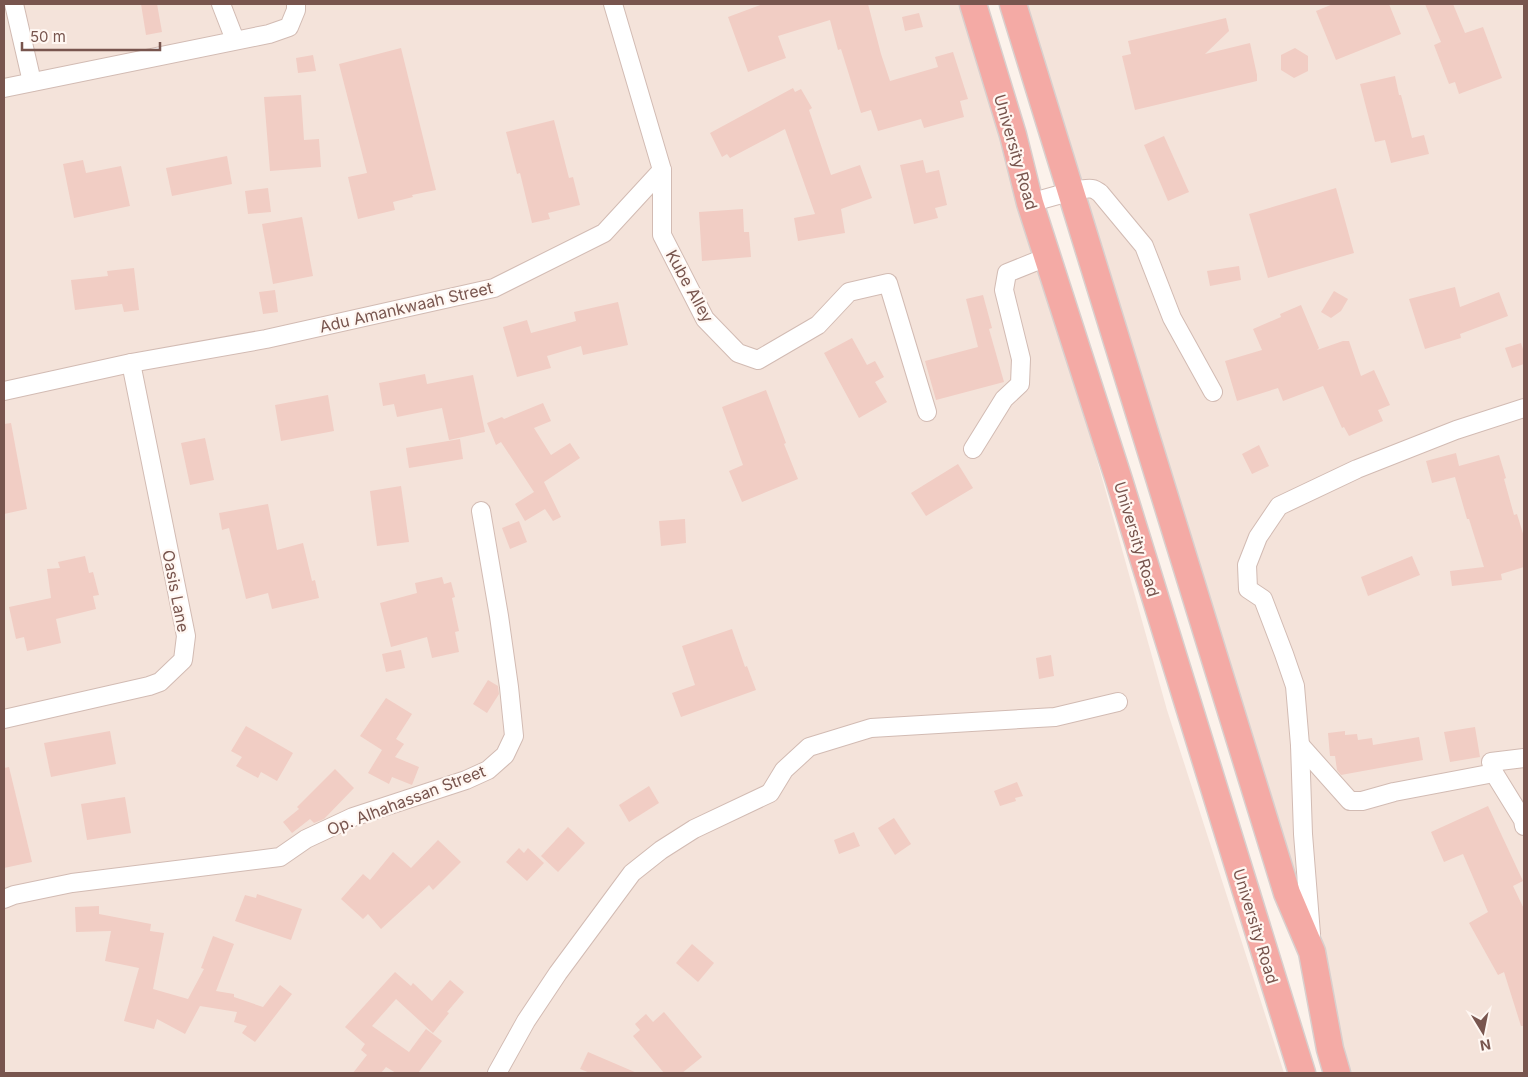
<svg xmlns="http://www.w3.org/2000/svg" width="1528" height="1077" viewBox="0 0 1528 1077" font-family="Inter,sans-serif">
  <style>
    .residential { fill: #f4e3da }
    .building { fill: #f1cdc4 }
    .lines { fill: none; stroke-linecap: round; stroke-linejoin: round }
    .minor-casing { stroke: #d2bbb3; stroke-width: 20 }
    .highway-casing { stroke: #d9cfcd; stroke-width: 29 }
    .minor { stroke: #fff; stroke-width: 18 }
    .highway { stroke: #f4aaa5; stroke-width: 26 }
    .labels { text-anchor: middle; stroke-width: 4.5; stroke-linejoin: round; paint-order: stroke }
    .street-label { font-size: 16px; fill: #78554e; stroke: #fff7f2 }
  </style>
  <rect width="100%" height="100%" fill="#fcf2eb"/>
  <g class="residential">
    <path d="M4,4H965L1039,253L1167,710L1284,1073H4Z"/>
    <path d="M1025,4H1524V1073H1351L1301,898Z"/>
  </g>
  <g class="building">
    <path d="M141,4H157L162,32L146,35Z"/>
    <path d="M763,4H868L881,54L890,81L938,67L935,57L953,52L968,99L960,101L964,117L924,128L921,119L878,131L871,110L861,113L841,49L838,50L830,20L778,36L786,58L748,72L728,17Z"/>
    <path d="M1333,4H1389L1401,34L1336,60L1316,11Z"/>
    <path d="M1425,4H1453L1465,33L1483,27L1502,78L1459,94L1455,82L1449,84L1434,45L1441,42Z"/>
    <path d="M919,13L923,27L905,31L902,17Z"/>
    <path d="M1226,18L1229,31L1205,54L1250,43L1257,75V81L1135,110L1122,56L1131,54L1128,41Z"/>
    <path d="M401,48L436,190L412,195L413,197L393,202L395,210L358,219L348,177L367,173L339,64Z"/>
    <path d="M1295,48L1308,56V71L1294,78L1281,70V55Z"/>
    <path d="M313,55L316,71L298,73L296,58Z"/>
    <path d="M1395,76L1399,95H1401L1412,138L1424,135L1429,154L1391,163L1385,140L1375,142L1360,84Z"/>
    <path d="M793,88L795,92L801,89L812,108L809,110L831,175L860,165L872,198L841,209L845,233L798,241L794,218L815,214L785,129L730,158L727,154L722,157L710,133Z"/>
    <path d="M301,95L304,140L319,139L321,167L270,171L264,97Z"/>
    <path d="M554,120L569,178L573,177L580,205L548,213L550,219L532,223L520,173L517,174L506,132Z"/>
    <path d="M1164,136L1189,192L1168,201L1144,145Z"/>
    <path d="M227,156L232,184L172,196L166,168Z"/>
    <path d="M83,160L86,173L121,166L130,206L74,218L63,164Z"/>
    <path d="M923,160L926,173L939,170L947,205L935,208L938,218L914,224L900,165Z"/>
    <path d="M268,188L271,212L248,214L245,191Z"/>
    <path d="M1336,188L1354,253L1268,278L1249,214Z"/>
    <path d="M743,209L744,232H749L751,257L702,261L699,212Z"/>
    <path d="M302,217L313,276L273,284L262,224Z"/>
    <path d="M1239,266L1241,280L1210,286L1207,271Z"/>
    <path d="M134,268L139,310L124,312L122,304L75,310L71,280L108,276L107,271Z"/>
    <path d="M1455,287L1460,307L1499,292L1508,316L1460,334L1461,338L1425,349L1409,299Z"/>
    <path d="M275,290L278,312L263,314L259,292Z"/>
    <path d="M1334,291L1348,299L1341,311L1331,318L1321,312Z"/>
    <path d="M983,295L992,328L989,329L1004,382L936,400L925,361L978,347L966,299Z"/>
    <path d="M618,302L628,345L583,355L581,346L547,356L551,368L517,377L503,327L527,320L531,333L576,321L574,312Z"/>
    <path d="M1301,305L1319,348L1317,350L1343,341H1349L1361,376L1374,370L1390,405L1378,410L1383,421L1349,436L1344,427L1342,428L1323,386L1283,401L1278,388L1237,401L1225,361L1262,350L1253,329L1281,317L1280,314Z"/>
    <path d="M852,338L867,365L875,361L884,377L875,382L887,402L859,418L824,353Z"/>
    <path d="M1521,343L1524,352V364L1512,368L1505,348Z"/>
    <path d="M425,374L427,384L473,375L485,432L449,440L442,408L397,417L394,404L383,406L379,383Z"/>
    <path d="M766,390L786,443L784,444L798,479L742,502L729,471L743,465L722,407Z"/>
    <path d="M328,395L334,431L281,441L275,405Z"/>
    <path d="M543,403L551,421L534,428L551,455L570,443L580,458L544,482L561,517L553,521L545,509L525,521L515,504L534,492L501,442L496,445L487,423L502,417L504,419Z"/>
    <path d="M11,423L27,509L4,514V424Z"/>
    <path d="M205,438L214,480L190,485L181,443Z"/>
    <path d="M460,439L463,459L409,468L406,448Z"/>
    <path d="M1259,445L1269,466L1252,474L1242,454Z"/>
    <path d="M1456,453L1459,466L1499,455L1506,478L1504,479L1514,515L1517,514L1524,537V567L1501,574L1502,580L1452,586L1450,571L1484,567L1469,519H1467L1455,477L1432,483L1426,461Z"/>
    <path d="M958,464L973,488L926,516L911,493Z"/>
    <path d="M401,486L409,542L377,546L370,491Z"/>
    <path d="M268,504L277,550L303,543L312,581L315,580L319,598L272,609L268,593L246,599L229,528L222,530L219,513Z"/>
    <path d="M685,519L686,543L661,546L659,521Z"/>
    <path d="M519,521L527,542L510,549L502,528Z"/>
    <path d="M85,556L89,573L93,572L99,595L93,596L96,609L56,619L61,643L27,651L24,637L16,639L9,607L51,598L47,569L60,568L58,562Z"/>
    <path d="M1412,556L1420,575L1368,596L1361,577Z"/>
    <path d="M442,577L444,584L451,582L455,597L452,598L459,631L455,632L459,652L432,658L427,637L391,647L380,603L417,593L415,583Z"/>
    <path d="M732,629L745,667L747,666L756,690L681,717L672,693L695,685L682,646Z"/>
    <path d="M401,650L405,668L386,672L382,654Z"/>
    <path d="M1051,655L1054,676L1039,679L1036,658Z"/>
    <path d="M488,680L498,686L499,694L487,713L473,704Z"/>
    <path d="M386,698L412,714L396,739L404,744L395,757L419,767L412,785L392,777L389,784L368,773L382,750L360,736Z"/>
    <path d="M246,726L293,753L277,781L261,772L258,778L236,766L242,757L231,751Z"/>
    <path d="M1475,727L1480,757L1450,762L1444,732Z"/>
    <path d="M110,731L116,764L51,777L44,743Z"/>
    <path d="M1345,731V735L1357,734L1358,740L1372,738L1373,745L1419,737L1423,760L1341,775L1337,770L1335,756H1330L1328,733Z"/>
    <path d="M9,767L32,862L4,868V768Z"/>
    <path d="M335,769L354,788L324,819L314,823L310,819L292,833L283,822L299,809L297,807Z"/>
    <path d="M1017,782L1023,796L1015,798L1016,801L1000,806L994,791Z"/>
    <path d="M649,786L659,803L629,822L619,805Z"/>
    <path d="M125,797L131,833L87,840L81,804Z"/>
    <path d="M1488,806L1523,881L1513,886L1524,909V1026H1521L1504,972L1498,975L1469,923L1488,912L1463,854L1444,862L1431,832Z"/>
    <path d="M894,818L911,844L895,855L878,828Z"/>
    <path d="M568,827L585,843L558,872L541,856Z"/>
    <path d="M854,832L860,846L839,854L834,840Z"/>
    <path d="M438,840L461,862L433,890L429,885L381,929L368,914L363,919L341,899L363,874L370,880L393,852L411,868Z"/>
    <path d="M519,848L524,853L528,848L544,863L527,881L506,862Z"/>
    <path d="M257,894L302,909L291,940L235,921L245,895L256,898Z"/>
    <path d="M99,906V914L151,924L150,931L164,933L153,989L188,999L204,969L201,968L213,936L234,944L216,991L234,994V997L263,1007L280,985L292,994L255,1042L242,1033L247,1026L234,1022L237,1012L200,1006L185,1034L157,1019L154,1029L124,1021L139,968L105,961L111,931L76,932L75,907Z"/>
    <path d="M692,944L714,963L698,982L676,963Z"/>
    <path d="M395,972L411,986L413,983L432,1001L450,980L464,992L447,1012L449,1013L433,1033L396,999L372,1026L409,1052L426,1029L442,1041L418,1073H396L386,1067L381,1073H353L367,1055L361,1050L365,1044L345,1027Z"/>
    <path d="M664,1012L702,1057L682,1073H664L633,1036L640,1030L635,1024L646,1014L653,1022Z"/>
    <path d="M588,1052L637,1073H590L580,1069Z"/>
  </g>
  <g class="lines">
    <defs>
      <g id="minor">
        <path d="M14,4L32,82"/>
        <path d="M221,4L235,40"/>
        <path d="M4,88L269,34L289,27L296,10V4"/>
        <path d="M662,170V235L705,319L738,353L758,360L818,325L849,292L888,283L927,412"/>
        <path d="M1030,203C1042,200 1083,186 1093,189C1096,190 1097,191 1100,193L1144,246L1172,318L1213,392"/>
        <path d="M4,391L131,363L266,339L494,288L604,233L662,170L613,4"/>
        <path d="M973,449L1004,399L1020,384L1021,359L1004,290L1007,273L1047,257"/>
        <path d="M4,719L149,686L160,682L183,660L186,636L131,363"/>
        <path d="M1300,745L1350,801H1362L1394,792L1494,773"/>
        <path d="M1524,758L1491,762L1494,773L1523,820L1524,826"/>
        <path d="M4,899L14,895L72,883L280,857L306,839L353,817L466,780L488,770L505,755L514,736L509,687L499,616L481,511"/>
        <path d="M1311,934L1303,834L1300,745L1295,686L1284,654L1263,599L1248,589L1247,565L1258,537L1279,506L1357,469L1456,430L1524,408"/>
        <path d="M497,1073L526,1021L558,973L632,873L661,850L694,829L770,793L784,770L809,747L871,728L1055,717L1118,702"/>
      </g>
      <g id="highway">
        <path d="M973,4L1013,135L1030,203L1119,480L1302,1073"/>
        <path d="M1013,4L1287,893L1312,952L1330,1049L1337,1073"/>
      </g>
    </defs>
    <use href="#minor" class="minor-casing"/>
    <use href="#highway" class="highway-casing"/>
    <use href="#minor" class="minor"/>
    <use href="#highway" class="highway"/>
  </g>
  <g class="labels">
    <g class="street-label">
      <text transform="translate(1016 152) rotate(74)" y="6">University Road</text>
      <text transform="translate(690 286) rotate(61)" y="6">Kube Alley</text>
      <text transform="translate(406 307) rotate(-13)" y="6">Adu Amankwaah Street</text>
      <text transform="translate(1137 539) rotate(73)" y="6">University Road</text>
      <text transform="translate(176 591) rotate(79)" y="6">Oasis Lane</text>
      <text transform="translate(406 800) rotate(-21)" y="6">Op. Alhahassan Street</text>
      <text transform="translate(1256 926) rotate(73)" y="6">University Road</text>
    </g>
  </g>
  <rect width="1528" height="1077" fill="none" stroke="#78554e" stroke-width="10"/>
  <g transform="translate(1483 1032) rotate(170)" stroke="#fff7f2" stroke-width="4" paint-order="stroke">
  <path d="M0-4L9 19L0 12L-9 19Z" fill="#78554e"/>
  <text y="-8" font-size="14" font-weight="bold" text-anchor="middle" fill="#78554e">N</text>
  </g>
  <path d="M22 42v8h138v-8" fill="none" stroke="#78554e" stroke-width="2.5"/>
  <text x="30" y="42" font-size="15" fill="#78554e" stroke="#fff7f2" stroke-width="4" paint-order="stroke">50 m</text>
</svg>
